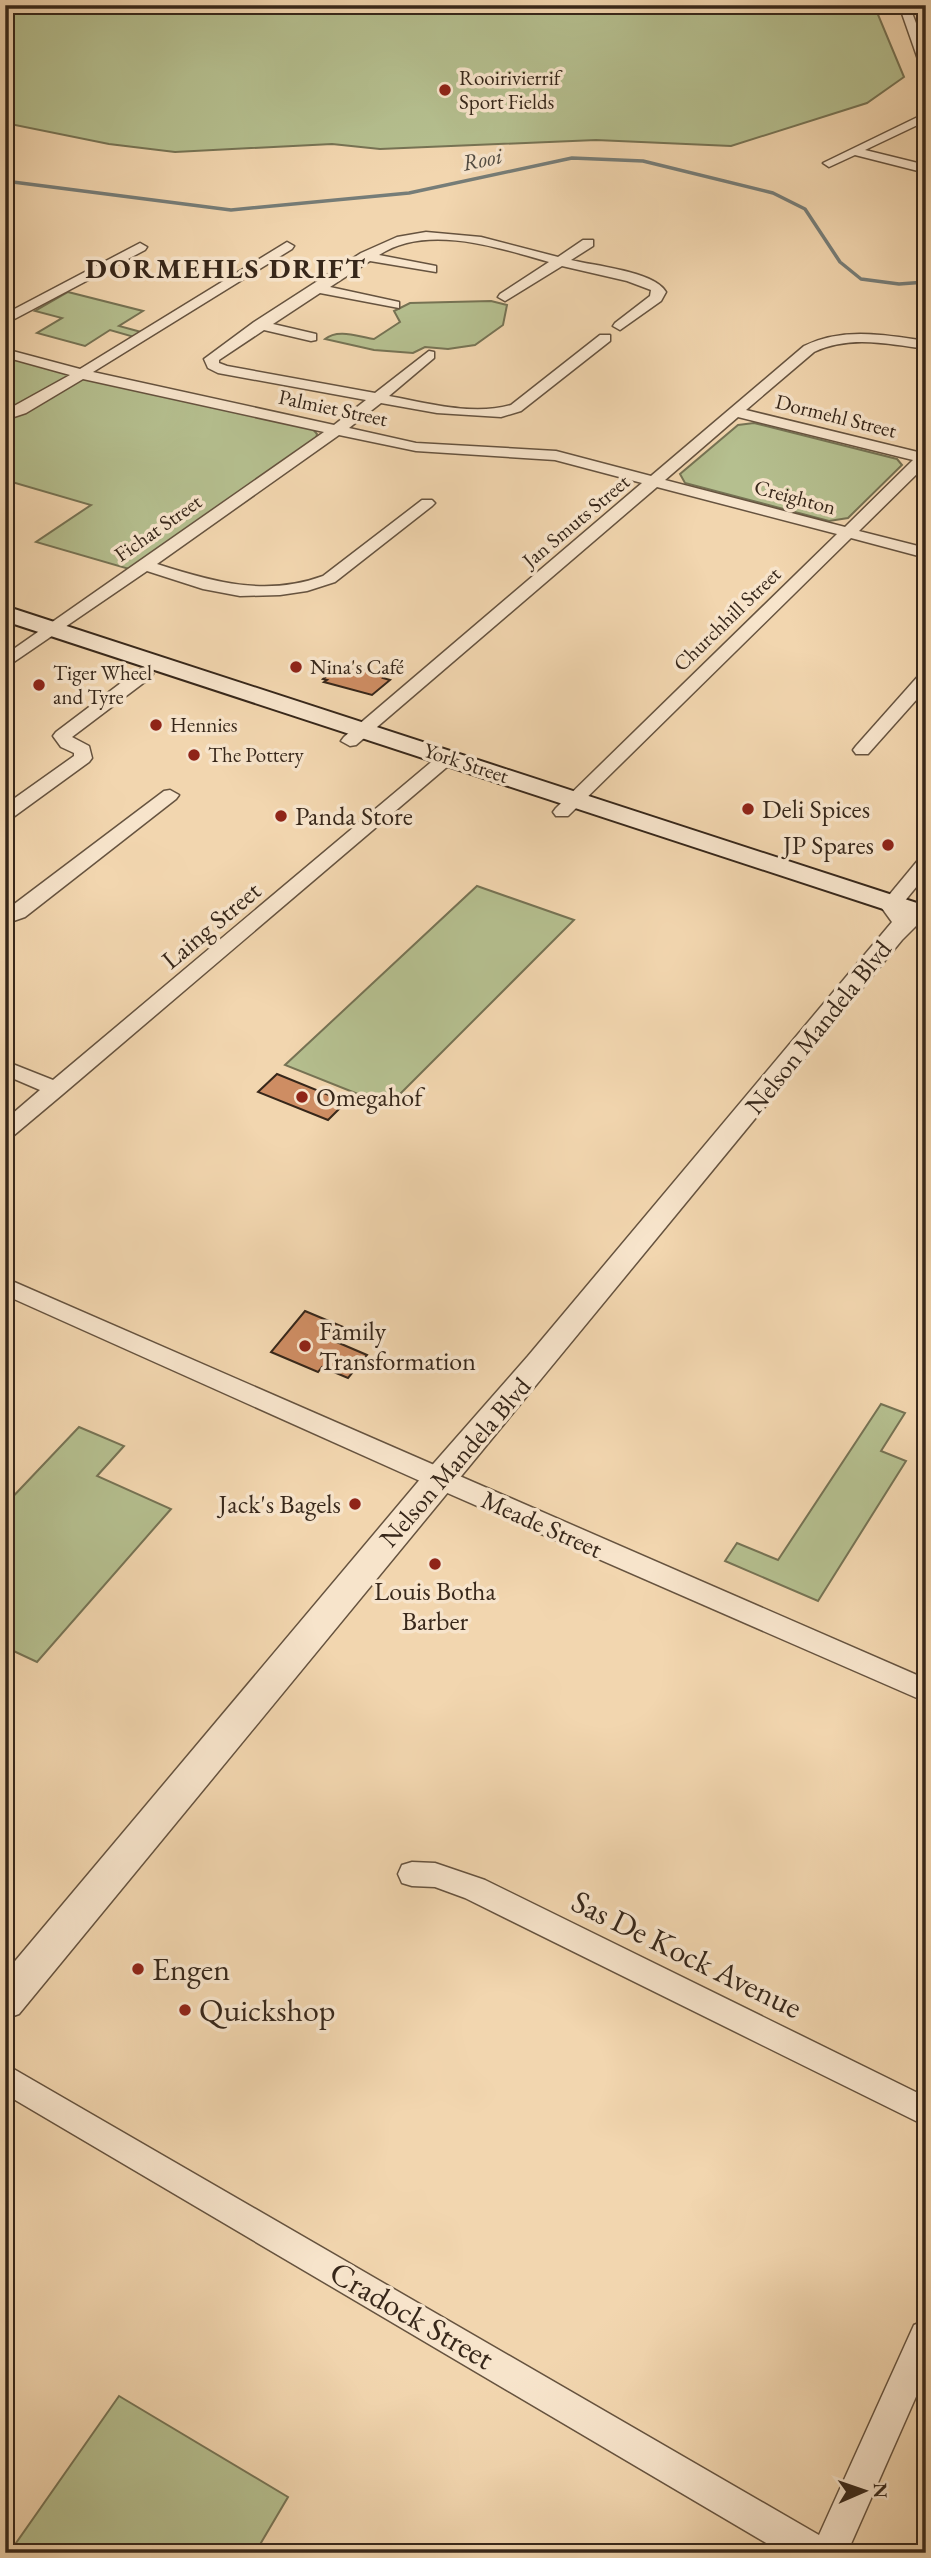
<svg xmlns="http://www.w3.org/2000/svg" width="931" height="2558" viewBox="0 0 931 2558" font-family="'EB Garamond',serif">
  <style>
    .green { fill: #b5bf8f; stroke: #767354; stroke-width: 2 }
    .lines { fill: none; stroke-linecap: round; stroke-linejoin: round }
    .stream { stroke: #767d78; stroke-width: 3.5 }
    .building { fill: #ce8d63; stroke: #37271a; stroke-width: 2 }
    .minor-casing { stroke: #66533f; stroke-width: 3 }
    .tertiary-casing { stroke: #66533f; stroke-width: 3 }
    .secondary-casing { stroke: #37271a; stroke-width: 4 }
    .minor { fill: #f7e4cb; fill-rule: evenodd }
    .tertiary { fill: #f7e4cb; fill-rule: evenodd }
    .secondary { fill: #f7e4cb; fill-rule: evenodd }
    .poi-dot { fill: #8f2418; stroke: #f7e4cb; stroke-width: 2.5 }
    .labels { text-anchor: middle; stroke-width: 7; stroke-linejoin: round; paint-order: stroke }
    .far-poi-label { font-size: 21px; fill: #37271a; stroke: #f7e4cb; text-anchor: start }
    .far-street-label { font-size: 21px; fill: #37271a; stroke: #f7e4cb }
    .far-water-label { font-size: 23px; font-style: italic; fill: #514b41; stroke: #f7e4cb }
    .poi-label { font-size: 26px; fill: #37271a; stroke: #f7e4cb; text-anchor: start }
    .street-label { font-size: 26px; fill: #37271a; stroke: #f7e4cb }
    .far-district-label { font-size: 28px; font-weight: bold; letter-spacing: 2px; fill: #37271a; stroke: #f7e4cb }
    .near-street-label { font-size: 32px; fill: #37271a; stroke: #f7e4cb }
    .near-poi-label { font-size: 32px; fill: #37271a; stroke: #f7e4cb; text-anchor: start }
  </style>
  <rect width="100%" height="100%" fill="#f2d6af"/>
  <filter id="stains"><feTurbulence type="fractalNoise" baseFrequency=".00286" numOctaves="4"/><feColorMatrix values="0 0 0 0 .2 0 0 0 0 .09 0 0 0 0 .02 0 0 0 .5 -.17"/></filter>
  <radialGradient id="worn" r=".72"><stop offset=".6" stop-color="#630" stop-opacity="0"/><stop offset="1" stop-color="#630" stop-opacity=".3"/></radialGradient>
  <g class="green">
    <path d="M5,5H874L904,77L867,103L731,146L596,140L380,149L332,144L175,152L109,144L5,123Z"/>
    <path d="M68,292L143,311L119,326L141,332L134,337L110,330L85,346L37,333L62,318L35,311Z"/>
    <path d="M491,301L507,305L503,325L475,345L448,349L425,347L413,353L374,350L325,339C338,328 359,337 374,339L400,322L394,311L410,303Z"/>
    <path d="M5,357L112,385L312,428L317,434L316,439L129,569L36,542L91,505L5,480Z"/>
    <path d="M754,423L897,459L902,465L848,518L829,521L685,483L680,474L738,425Z"/>
    <path d="M477,886L574,920L388,1106L285,1065Z"/>
    <path d="M881,1404L905,1413L881,1451L906,1461L818,1601L725,1561L737,1543L778,1560Z"/>
    <path d="M79,1427L124,1446L97,1476L171,1509L37,1662L5,1647V1505Z"/>
    <path d="M119,2396L288,2497L255,2553H9Z"/>
  </g>
  <g class="lines">
    <path class="stream" d="M5,181L231,210L409,193L572,158L643,161L773,193L805,209L840,262L861,279L899,284L926,282"/>
  </g>
  <g class="building">
    <path d="M340,665L363,672L366,669L386,675L383,678L390,680L372,695L324,682L327,680L323,679Z"/>
    <path d="M277,1074L346,1102L328,1120L258,1092Z"/>
    <path d="M305,1311L343,1327L332,1340L367,1355L348,1378L322,1367L318,1372L271,1352Z"/>
  </g>
  <g class="lines">
    <defs>
      <g id="minor">
        <path d="M899,5H909L926,49V68L920,65Z"/>
        <path d="M926,113V121L865,150L926,165V173L855,155L829,167L823,163Z"/>
        <path d="M426,232L481,237L558,257L583,240H593V246L571,260C594,266 654,271 666,292L661,301L620,330L613,326L615,323L650,296L651,290L627,281L562,266L505,301L498,297L500,294L549,262C499,248 427,223 379,255L436,266V272L370,261L330,287L399,302V308L320,293L273,324L316,334V340L311,341L264,330L219,360V363L227,366L375,393L429,351L434,352V358L389,396C427,403 473,416 511,405L600,335H610V341L521,411L501,417L437,413L381,403L349,428L416,443L556,451L651,476L804,346C844,327 884,335 926,341V349C888,344 850,335 814,352L746,410L926,454V465L859,531L926,548V558L851,538L568,816H556L553,812L556,808L837,534L657,487L356,745L350,746L341,741L344,737L642,483L555,460L416,451L339,435L157,564C213,582 266,597 323,576L422,500H432L435,503L432,506L335,582L307,591L280,595L240,596L203,589L147,571L5,668V655L324,432L83,379L26,413L5,420V411L70,375L5,357V349L80,369L287,242L294,246L292,249L93,372L334,425L366,400L218,373L208,368L204,359L254,322L361,253L397,237ZM738,417L913,460L845,527L665,480Z"/>
        <path d="M140,243L147,247L145,250L5,324V314Z"/>
        <path d="M144,669L153,674L150,678L72,737L89,746L92,758L89,762L12,818L5,819V805L74,756V753L61,747L53,736L56,732L138,670Z"/>
        <path d="M926,673V689L868,754H856L853,750L856,746L920,674Z"/>
        <path d="M448,752L454,753L457,757L454,761L63,1094L13,1136L5,1138V1120L40,1090L5,1075V1061L53,1080L442,753Z"/>
        <path d="M170,790L179,795L176,799L25,917L5,924V911L164,791Z"/>
        <path d="M926,857V875L899,908H885L882,904L885,900L919,859Z"/>
        <path d="M5,1278L926,1679V1702L429,1485L5,1295Z"/>
        <path d="M412,1862L435,1863L485,1880L926,2097V2126L465,1898L435,1887L412,1886L402,1883L398,1874L402,1865Z"/>
        <path d="M5,2064L819,2535L914,2325L926,2320V2374L847,2553H783L5,2094Z"/>
      </g>
      <path id="tertiary" d="M892,896C905,900 911,912 919,923L902,940L19,2014L5,2019V1973L427,1471L528,1356L892,922L879,904L883,899Z"/>
      <path id="secondary" d="M5,606L926,906V923L5,621Z"/>
    </defs>
    <use href="#minor" class="minor-casing"/>
    <use href="#tertiary" class="tertiary-casing"/>
    <use href="#secondary" class="secondary-casing"/>
    <use href="#minor" class="minor"/>
    <use href="#tertiary" class="tertiary"/>
    <use href="#secondary" class="secondary"/>
  </g>
  <g class="poi-dot">
    <circle cx="445" cy="90" r="7"/>
    <circle cx="296" cy="667" r="7"/>
    <circle cx="39" cy="685" r="7"/>
    <circle cx="156" cy="725" r="7"/>
    <circle cx="194" cy="755" r="7"/>
    <circle cx="748" cy="809" r="7"/>
    <circle cx="281" cy="816" r="7"/>
    <circle cx="888" cy="845" r="7"/>
    <circle cx="302" cy="1097" r="7"/>
    <circle cx="305" cy="1346" r="7"/>
    <circle cx="355" cy="1504" r="7"/>
    <circle cx="435" cy="1564" r="7"/>
    <circle cx="138" cy="1969" r="7"/>
    <circle cx="185" cy="2010" r="7"/>
  </g>
  <g class="labels">
    <g class="far-poi-label">
      <text x="459" y="85">Rooirivierrif<tspan x="459" dy="24">Sport Fields</tspan></text>
      <text x="310" y="674">Nina's Café</text>
      <text x="53" y="680">Tiger Wheel<tspan x="53" dy="24">and Tyre</tspan></text>
      <text x="170" y="732">Hennies</text>
      <text x="208" y="762">The Pottery</text>
    </g>
    <g class="far-street-label">
      <text transform="translate(333 408) rotate(12)" y="7">Palmiet Street</text>
      <text transform="translate(836 416) rotate(14)" y="7">Dormehl Street</text>
      <text transform="translate(795 497) rotate(15)" y="7">Creighton</text>
      <text transform="translate(576 521) rotate(-40)" y="7">Jan Smuts Street</text>
      <text transform="translate(158 528) rotate(-35)" y="7">Fichat Street</text>
      <text transform="translate(727 619) rotate(-44)" y="7">Churchhill Street</text>
      <text transform="translate(466 763) rotate(18)" y="7">York Street</text>
    </g>
    <g class="far-water-label">
      <text transform="translate(482 159) rotate(-12)" y="8">Rooi</text>
    </g>
    <g class="poi-label">
      <text x="762" y="818">Deli Spices</text>
      <text x="295" y="825">Panda Store</text>
      <text x="874" y="854" text-anchor="end">JP Spares</text>
      <text x="316" y="1106">Omegahof</text>
      <text x="319" y="1340">Family<tspan x="319" dy="30">Transformation</tspan></text>
      <text x="341" y="1513" text-anchor="end">Jack's Bagels</text>
      <text x="435" y="1600" text-anchor="middle">Louis Botha<tspan x="435" dy="30">Barber</tspan></text>
    </g>
    <g class="street-label">
      <text transform="translate(211 925) rotate(-40)" y="9">Laing Street</text>
      <text transform="translate(818 1027) rotate(-51)" y="9">Nelson Mandela Blvd</text>
      <text transform="translate(455 1462) rotate(-49)" y="9">Nelson Mandela Blvd</text>
      <text transform="translate(542 1524) rotate(24)" y="9">Meade Street</text>
    </g>
    <g class="far-district-label">
      <text x="226" y="278">DORMEHLS DRIFT</text>
    </g>
    <g class="near-street-label">
      <text transform="translate(687 1954) rotate(26)" y="11">Sas De Kock Avenue</text>
      <text transform="translate(412 2315) rotate(30)" y="11">Cradock Street</text>
    </g>
    <g class="near-poi-label">
      <text x="152" y="1980">Engen</text>
      <text x="199" y="2021">Quickshop</text>
    </g>
  </g>
  <rect width="931" height="2558" fill="none" stroke="#f2d6af" stroke-width="28"/>
  <rect x="7" y="7" width="917" height="2544" fill="none" stroke="#37271a" stroke-width="3.5"/>
  <rect x="14" y="14" width="903" height="2530" fill="none" stroke="#37271a" stroke-width="2"/>
  <g transform="translate(864 2491) rotate(88)" stroke="#f7e4cb" stroke-width="5" paint-order="stroke">
  <path d="M0-5L12 26L0 18L-12 26Z" fill="#37271a"/>
  <text y="-10" font-size="19" font-weight="bold" text-anchor="middle" fill="#37271a">N</text>
  </g>
  <rect width="100%" height="100%" filter="url(#stains)"/>
  <rect width="100%" height="100%" fill="url(#worn)"/>
</svg>
